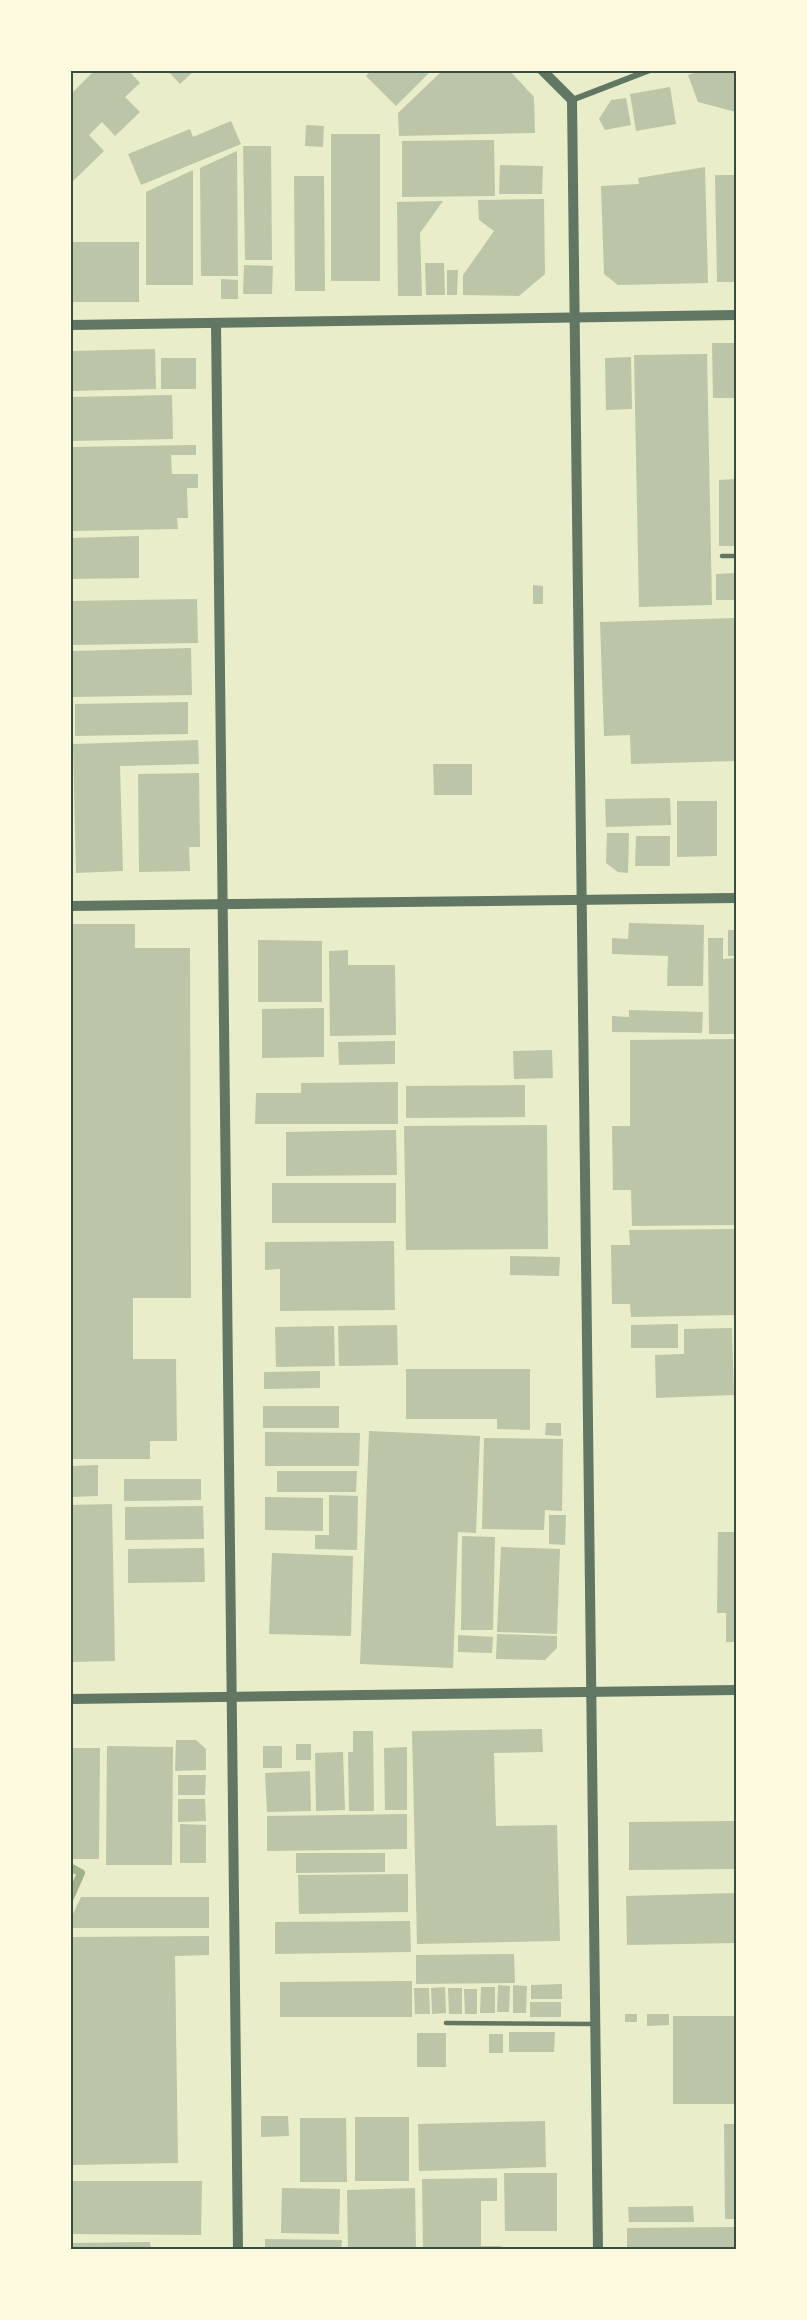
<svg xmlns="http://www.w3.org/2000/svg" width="807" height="2320" viewBox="0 0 807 2320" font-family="'IBM Plex Serif',serif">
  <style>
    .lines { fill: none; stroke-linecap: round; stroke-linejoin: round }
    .stream { stroke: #a3b18a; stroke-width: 8 }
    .building { fill: #bcc5a7 }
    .service { stroke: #617663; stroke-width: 4.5 }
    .minor { stroke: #617663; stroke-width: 6 }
    .tertiary { stroke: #617663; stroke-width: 10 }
    .neatline { fill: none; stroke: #344e41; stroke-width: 2 }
  </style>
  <rect width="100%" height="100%" fill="#e9edc9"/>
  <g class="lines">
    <path class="stream" d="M70,1867L81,1873L70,1898"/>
  </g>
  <g class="building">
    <path d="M95,70H128L140,83L125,97L140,112L115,136L102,122L89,135L104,151L70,184V95Z"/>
    <path d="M167,70H195L180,84Z"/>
    <path d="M371,70H432L396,106L366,76Z"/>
    <path d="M443,70H509L534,97L535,133L399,136L398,113Z"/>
    <path d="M702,70H736V112L698,102L688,75Z"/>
    <path d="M670,87L676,124L636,131L630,94Z"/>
    <path d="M626,98L631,125L605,130L599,119L611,100Z"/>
    <path d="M231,121L241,144L141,185L128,154L190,129L193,137Z"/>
    <path d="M306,125L324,126L323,147L305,146Z"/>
    <rect x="331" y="134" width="49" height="147"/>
    <path d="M494,140L495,196L402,197V141Z"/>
    <path d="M243,146H271L272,260H245Z"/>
    <path d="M237,151L238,276H201L200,168Z"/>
    <path d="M500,165L543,166L542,194H499Z"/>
    <path d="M705,167L708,283L618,285L604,274L601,186L639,184L638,178Z"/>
    <path d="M193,170V285H146V192Z"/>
    <path d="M715,175H736V282H717Z"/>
    <path d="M294,176H324L325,291H295Z"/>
    <path d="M544,199L545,274L519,296L463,295V275L494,231L479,220L478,200Z"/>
    <path d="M443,201L420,233L422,296H398L397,202Z"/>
    <rect x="70" y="242" width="69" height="60"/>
    <path d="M425,263H444L445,295H426Z"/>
    <path d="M244,265L273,266L272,294H243Z"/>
    <path d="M447,270H458L457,295H447Z"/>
    <path d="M221,279L238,280V299H221Z"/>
    <path d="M712,343H736V398H713Z"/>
    <path d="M155,349L156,389L70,391V351Z"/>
    <path d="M707,354L712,605L639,607L634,355Z"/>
    <path d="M631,357L632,409L606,410L605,358Z"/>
    <rect x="161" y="358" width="35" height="31"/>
    <path d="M172,395L173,439L70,441V397Z"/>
    <path d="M196,445V455H171L172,474H198V488H187L188,518H177L178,529L70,531V447Z"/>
    <path d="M736,479V546H719V480Z"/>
    <path d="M139,536V578L70,579V538Z"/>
    <path d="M736,573V600H716V574Z"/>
    <path d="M533,585L543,586V604H533Z"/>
    <path d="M197,599L198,643L70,645V601Z"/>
    <path d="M736,618V761L631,764L630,735L604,736L600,622Z"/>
    <path d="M191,648L192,695L73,697L72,651Z"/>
    <path d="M188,702V734L75,736V704Z"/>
    <path d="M198,740L199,764L120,766L123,871L76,873L73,744Z"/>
    <path d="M433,764H472V795H434Z"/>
    <path d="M199,773L200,847H189L190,871L139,872L138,774Z"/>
    <path d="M670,798L671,825L606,827L605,799Z"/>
    <path d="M677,801H717V856L677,857Z"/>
    <path d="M607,833H629L628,873L618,872L606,863Z"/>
    <path d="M636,836H670V866H635Z"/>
    <path d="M629,923L704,925L703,986H667L668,956L612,954V938L628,939Z"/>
    <path d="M70,924H135V948H190L191,1298H133V1359H176L177,1441H150V1459H70Z"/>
    <rect x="728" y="930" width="8" height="26"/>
    <path d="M708,938H723V959L736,958V1034H709Z"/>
    <path d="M258,940L322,941V1002H258Z"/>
    <path d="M348,950V965H395L396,1035L330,1036L329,951Z"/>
    <path d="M324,1008V1057L262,1058V1009Z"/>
    <path d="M629,1010L703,1012L702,1033L612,1032V1016L629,1017Z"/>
    <path d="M736,1039V1225L632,1226L631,1190H613L612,1126H630V1040Z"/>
    <path d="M395,1041V1064L339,1065L338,1042Z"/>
    <path d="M552,1050L553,1078L514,1079L513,1051Z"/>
    <path d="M398,1082V1124H255L256,1093H301V1083Z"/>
    <path d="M525,1085V1117L406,1118V1086Z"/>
    <path d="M547,1125L548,1249L406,1250L404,1126Z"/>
    <path d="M396,1130L397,1175L286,1176V1132Z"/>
    <rect x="272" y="1183" width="124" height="40"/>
    <path d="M734,1229L736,1315L631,1317L630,1304H612L611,1245H630L629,1230Z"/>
    <path d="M394,1241L395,1310L280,1311V1269L265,1270V1242Z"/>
    <path d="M510,1256L560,1257L559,1276L510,1275Z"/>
    <path d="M678,1324V1348H631V1325Z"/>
    <path d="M397,1325L398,1365L339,1366L338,1326Z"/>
    <path d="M334,1326L335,1366L276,1367L275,1327Z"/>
    <path d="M732,1328L734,1395L656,1398L655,1355L684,1354V1329Z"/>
    <path d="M406,1369H530V1430L497,1429V1419H406Z"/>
    <path d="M320,1371V1388L264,1389V1372Z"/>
    <rect x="263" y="1406" width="76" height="22"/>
    <path d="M546,1423H561V1436L545,1435Z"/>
    <path d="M369,1431L480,1436L476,1533L458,1532L453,1668L360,1664Z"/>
    <path d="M265,1432L360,1433L359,1466H265Z"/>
    <path d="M484,1438L563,1439L562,1511L545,1510L544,1530L482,1529Z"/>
    <path d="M98,1465V1496L70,1497V1466Z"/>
    <path d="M277,1471H357L356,1492H277Z"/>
    <path d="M124,1479H201V1500L124,1501Z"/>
    <path d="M329,1495L358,1496L357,1550L315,1549V1535H329Z"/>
    <path d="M265,1497L323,1498V1531L265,1530Z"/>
    <path d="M112,1504L115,1661L70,1662V1505Z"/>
    <path d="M203,1506L204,1539L125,1540V1507Z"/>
    <path d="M549,1515H566L565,1545L549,1544Z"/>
    <path d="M718,1532H736V1642H726V1613H717Z"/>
    <path d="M462,1536L495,1537L493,1630H461Z"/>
    <path d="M501,1547L560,1549L557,1634L497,1632Z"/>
    <path d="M204,1548L205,1582L128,1583V1549Z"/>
    <path d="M272,1553L353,1556L351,1636L269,1634Z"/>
    <path d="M497,1634L557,1636V1648L545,1660L496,1659Z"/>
    <path d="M458,1635L493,1637L492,1653L458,1652Z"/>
    <path d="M542,1729L543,1752L494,1753L496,1826L557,1825L560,1941L417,1944L412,1731Z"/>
    <path d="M353,1731H373L374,1811H349L348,1752H353Z"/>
    <path d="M176,1740H196L206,1749V1770L175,1771Z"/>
    <rect x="296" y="1744" width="15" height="16"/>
    <path d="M107,1746L173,1747L172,1865H106Z"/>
    <rect x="263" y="1746" width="19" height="22"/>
    <path d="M407,1747V1810H385L384,1748Z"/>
    <path d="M70,1748H100L99,1859H70Z"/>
    <path d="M343,1752L345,1810L316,1811L315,1753Z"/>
    <path d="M310,1771L311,1811L267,1812L265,1773Z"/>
    <path d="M178,1775H206L205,1795H178Z"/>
    <path d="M178,1799H205L206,1821L178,1822Z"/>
    <path d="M407,1814V1849L267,1851V1816Z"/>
    <path d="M736,1821V1869L629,1870V1822Z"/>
    <path d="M180,1824L206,1825V1863H180Z"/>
    <path d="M296,1853H385V1872L296,1873Z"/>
    <path d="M408,1874V1912L299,1914L298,1875Z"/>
    <path d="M736,1893V1943L627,1945L626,1896Z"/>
    <path d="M81,1897H209V1928H70V1920Z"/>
    <path d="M410,1921L411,1952L275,1954V1922Z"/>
    <path d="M209,1936V1955L175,1956L178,2163L70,2165V1937Z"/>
    <path d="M514,1954L515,1983L416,1984V1955Z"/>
    <path d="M412,1981V2017H280V1982Z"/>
    <path d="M562,1984V1999H531V1985Z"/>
    <path d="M498,1985L510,1986L509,2012H497Z"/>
    <path d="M513,1985L527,1986L526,2013H513Z"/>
    <path d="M445,1987L446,2013L432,2014L431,1988Z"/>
    <path d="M481,1987H495V2013H480Z"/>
    <path d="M414,1988H429L430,2014H415Z"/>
    <path d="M448,1988H462V2014H449Z"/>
    <path d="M464,1989H477V2014H465Z"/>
    <rect x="530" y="2002" width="31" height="15"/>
    <rect x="625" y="2014" width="12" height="8"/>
    <path d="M647,2014H669V2025L647,2026Z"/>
    <rect x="673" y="2016" width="63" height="88"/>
    <path d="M509,2032H555L554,2052H509Z"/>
    <rect x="417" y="2033" width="29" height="34"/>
    <rect x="489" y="2034" width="14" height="19"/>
    <path d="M261,2116H288L289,2136L261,2137Z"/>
    <rect x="355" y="2117" width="54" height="64"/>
    <path d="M300,2118H346L347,2182H300Z"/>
    <path d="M545,2121L546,2167L419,2171L418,2124Z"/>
    <path d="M724,2124H736V2219H725Z"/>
    <path d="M504,2173H557V2231H505Z"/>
    <path d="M497,2178V2201H481V2246H501V2250H423L422,2179Z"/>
    <path d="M70,2181H202L201,2235L70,2234Z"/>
    <path d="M282,2188L340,2189L339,2234L281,2233Z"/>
    <path d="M415,2188L416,2250H348L347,2190Z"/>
    <path d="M693,2206L694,2222H629L628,2207Z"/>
    <path d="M736,2227V2250H627V2228Z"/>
    <path d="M265,2239L342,2240L341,2250H265Z"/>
    <path d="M150,2242L151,2250H70V2243Z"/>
  </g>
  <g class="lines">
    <g class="service">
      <path d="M722,556H736"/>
      <path d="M446,2023L594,2024"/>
    </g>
    <path class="minor" d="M572,100L650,70"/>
    <g class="tertiary">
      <path d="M542,70L572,100L598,2250"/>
      <path d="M216,323L238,2250"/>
      <path d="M70,325L736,315"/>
      <path d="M70,906L736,898"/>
      <path d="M70,1699L736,1690"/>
    </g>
  </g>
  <rect width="807" height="2320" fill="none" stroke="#fefae0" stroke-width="144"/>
  <rect x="72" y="72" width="663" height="2176" class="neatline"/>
</svg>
